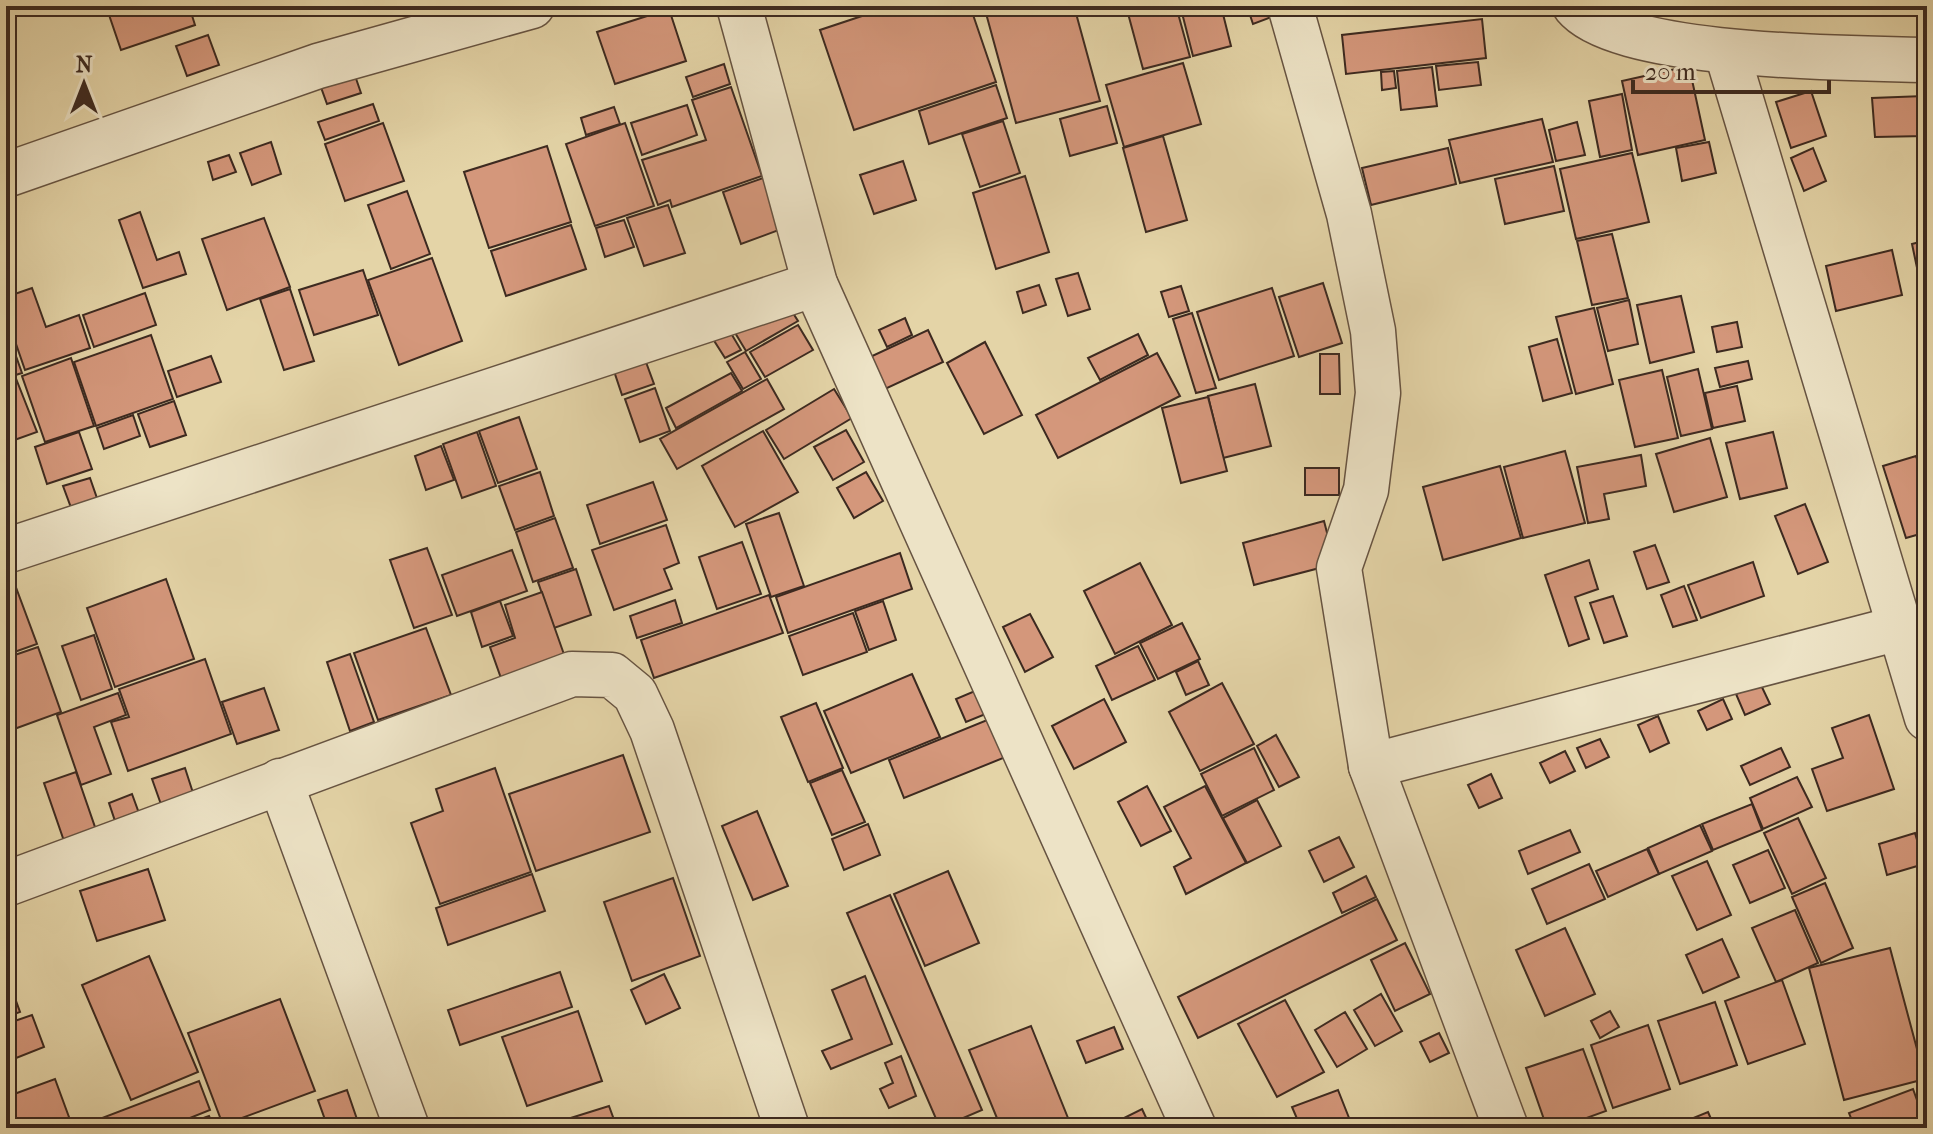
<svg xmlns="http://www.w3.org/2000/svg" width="1933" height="1134" viewBox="0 0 1933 1134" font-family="'IM FELL French Canon',serif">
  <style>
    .building { fill: #d4977b; stroke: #3d2a20; stroke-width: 2 }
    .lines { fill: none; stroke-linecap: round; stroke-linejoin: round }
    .minor-casing { stroke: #675442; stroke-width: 47 }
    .minor { stroke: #ede3c6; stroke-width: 44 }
  </style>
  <rect width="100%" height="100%" fill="#e4d4a7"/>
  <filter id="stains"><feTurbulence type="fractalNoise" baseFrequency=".0025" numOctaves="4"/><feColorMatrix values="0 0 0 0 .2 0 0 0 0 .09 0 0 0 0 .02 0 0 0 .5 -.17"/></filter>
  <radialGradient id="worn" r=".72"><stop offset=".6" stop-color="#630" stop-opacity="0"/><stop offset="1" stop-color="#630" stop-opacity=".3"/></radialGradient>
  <g class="building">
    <path d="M106,6H189L195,25L121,50Z"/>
    <path d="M892,6H970L996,82L854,130L820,30Z"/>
    <path d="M984,6H1074L1100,101L1016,123Z"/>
    <path d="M1126,6H1176L1190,57L1143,69Z"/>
    <path d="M1209,6H1221L1231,46L1193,56L1182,13Z"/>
    <path d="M1247,6H1265L1269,18L1253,24Z"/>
    <path d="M669,9L686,61L615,84L597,32Z"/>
    <path d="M1482,19L1486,58L1346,74L1342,35Z"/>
    <path d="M208,35L219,65L187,76L176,46Z"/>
    <path d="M1478,62L1481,85L1439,90L1436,66Z"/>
    <path d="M1183,63L1201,124L1124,147L1106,85Z"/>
    <path d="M724,64L730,84L693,97L686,77Z"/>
    <path d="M1689,66L1705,140L1638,155L1622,81Z"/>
    <path d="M352,67L361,93L327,104L318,79Z"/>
    <path d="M1432,67L1437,106L1401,110L1397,71Z"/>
    <path d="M1394,71L1396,88L1382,90L1381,72Z"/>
    <path d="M996,85L1007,118L929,144L919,111Z"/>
    <path d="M731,87L762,176L672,207L670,200L658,205L642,160L706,140L692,100Z"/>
    <path d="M1811,91L1826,136L1791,148L1776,102Z"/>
    <path d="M1622,94L1632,150L1600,157L1589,101Z"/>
    <path d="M1924,96L1925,136L1875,137L1872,98Z"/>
    <path d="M373,104L379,121L325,140L318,122Z"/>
    <path d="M687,105L697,135L642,155L631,123Z"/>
    <path d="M1107,106L1117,143L1070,156L1060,119Z"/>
    <path d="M614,107L620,124L586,135L581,118Z"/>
    <path d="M1542,119L1553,162L1460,183L1449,140Z"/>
    <path d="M1003,121L1020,173L980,187L962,134Z"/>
    <path d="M1577,122L1585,155L1556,161L1549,130Z"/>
    <path d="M383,123L404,181L345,201L325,144Z"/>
    <path d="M625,123L654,206L595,226L566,144Z"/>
    <path d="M1163,136L1187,220L1146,232L1123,148Z"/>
    <path d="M271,142L281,174L252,185L240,153Z"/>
    <path d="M1709,142L1716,173L1682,181L1676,148Z"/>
    <path d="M547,146L571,222L489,248L464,172Z"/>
    <path d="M1448,148L1456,184L1371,205L1362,168Z"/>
    <path d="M1813,148L1826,181L1804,191L1791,158Z"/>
    <path d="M1632,153L1649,222L1576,239L1560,169Z"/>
    <path d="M229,155L236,172L213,180L208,162Z"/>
    <path d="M903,161L916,200L874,214L860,175Z"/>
    <path d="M1554,166L1564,211L1505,224L1495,179Z"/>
    <path d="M769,176L787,227L741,244L723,192Z"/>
    <path d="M1025,176L1049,252L996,269L973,193Z"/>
    <path d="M407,191L430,254L391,269L368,205Z"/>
    <path d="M668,205L685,253L644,266L627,218Z"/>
    <path d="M140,212L157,260L179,252L186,274L143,288L119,220Z"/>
    <path d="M264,218L290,287L227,310L202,239Z"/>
    <path d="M624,220L634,247L605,257L596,228Z"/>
    <path d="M571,225L586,269L506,296L491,251Z"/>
    <path d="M1612,234L1628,298L1592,305L1577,241Z"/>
    <path d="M1927,240V280L1920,282L1912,244Z"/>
    <path d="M1892,250L1902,295L1836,311L1826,266Z"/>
    <path d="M432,258L462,341L399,365L368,280Z"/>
    <path d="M363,270L378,315L314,335L299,290Z"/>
    <path d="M1078,273L1090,309L1068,316L1056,279Z"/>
    <path d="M1323,283L1342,343L1299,357L1279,297Z"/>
    <path d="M1039,285L1046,305L1023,313L1017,292Z"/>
    <path d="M1181,286L1189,311L1169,317L1161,292Z"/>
    <path d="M32,288L46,327L79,315L90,348L25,370L6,315V297Z"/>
    <path d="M1272,288L1294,356L1219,380L1197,312Z"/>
    <path d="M290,289L314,361L284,370L260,299Z"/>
    <path d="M145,293L156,325L94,347L83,315Z"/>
    <path d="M1681,296L1694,352L1650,363L1637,305Z"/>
    <path d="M1629,300L1638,344L1608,351L1597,308Z"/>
    <path d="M786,302L798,321L746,351L734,331Z"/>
    <path d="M1594,308L1613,384L1576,394L1556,317Z"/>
    <path d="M1192,313L1216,388L1196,393L1173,319Z"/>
    <path d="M905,318L912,335L887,347L879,330Z"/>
    <path d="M1737,322L1742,347L1717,352L1712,327Z"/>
    <path d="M798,325L813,350L765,377L750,352Z"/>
    <path d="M6,328L22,373L6,378Z"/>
    <path d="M729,330L741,350L725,358L713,339Z"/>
    <path d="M928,330L943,362L885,389L870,357Z"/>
    <path d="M1138,334L1148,355L1100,380L1088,358Z"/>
    <path d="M151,335L173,399L96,426L74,362Z"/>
    <path d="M1557,339L1572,393L1543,401L1529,347Z"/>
    <path d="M985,342L1022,415L984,434L947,363Z"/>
    <path d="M745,352L761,379L743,389L727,362Z"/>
    <path d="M1157,353L1180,396L1058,458L1036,415Z"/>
    <path d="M643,354L654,384L622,395L612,365Z"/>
    <path d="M1320,354H1339L1340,394H1320Z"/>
    <path d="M211,356L221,382L177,397L168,371Z"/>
    <path d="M71,358L94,426L45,442L22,376Z"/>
    <path d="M1748,361L1752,379L1720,387L1715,368Z"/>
    <path d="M1698,369L1712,429L1681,436L1667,377Z"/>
    <path d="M1662,370L1678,438L1635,447L1619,380Z"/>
    <path d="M731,373L742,391L676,428L666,408Z"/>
    <path d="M15,376L37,432L6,443V379Z"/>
    <path d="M767,379L784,409L677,469L660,439Z"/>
    <path d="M1255,384L1271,446L1223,458L1208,396Z"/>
    <path d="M1737,386L1745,421L1713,428L1705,393Z"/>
    <path d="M655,388L670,431L640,442L625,399Z"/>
    <path d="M834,389L852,418L784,459L766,430Z"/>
    <path d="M1208,397L1227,471L1181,483L1162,408Z"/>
    <path d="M174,401L186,435L150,447L138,414Z"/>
    <path d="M133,415L140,436L104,449L97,428Z"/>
    <path d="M519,417L537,469L498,483L479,431Z"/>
    <path d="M846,430L864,462L833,480L814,447Z"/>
    <path d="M763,431L798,492L735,527L702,466Z"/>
    <path d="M79,432L92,469L47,484L35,447Z"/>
    <path d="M477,432L496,486L462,498L443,444Z"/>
    <path d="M1773,432L1787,488L1740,499L1726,443Z"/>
    <path d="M1710,438L1727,497L1674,512L1656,454Z"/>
    <path d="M441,446L454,480L426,490L415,456Z"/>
    <path d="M1565,451L1585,523L1523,538L1504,467Z"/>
    <path d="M1641,455L1646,486L1604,494L1609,519L1588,523L1577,467Z"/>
    <path d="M1916,456L1923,477L1927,475V532L1906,538L1883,466Z"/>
    <path d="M1500,466L1521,538L1443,560L1423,487Z"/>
    <rect x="1305" y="468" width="34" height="27"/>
    <path d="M540,472L554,516L515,530L499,486Z"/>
    <path d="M866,472L883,501L854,518L837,488Z"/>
    <path d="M90,478L99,504L73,513L63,486Z"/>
    <path d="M653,482L667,520L600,544L587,505Z"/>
    <path d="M1805,504L1828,562L1798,574L1775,516Z"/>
    <path d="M779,513L804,586L771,597L746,524Z"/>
    <path d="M555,518L573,568L533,582L516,532Z"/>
    <path d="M1324,521L1335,564L1254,585L1243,543Z"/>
    <path d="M666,525L679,563L664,569L672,589L614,610L592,550Z"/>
    <path d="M742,542L761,594L717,609L699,557Z"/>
    <path d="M1655,545L1669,582L1647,589L1634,552Z"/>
    <path d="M427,548L452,615L414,628L390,560Z"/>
    <path d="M512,550L527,591L457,616L442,575Z"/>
    <path d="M900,553L912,589L788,633L776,597Z"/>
    <path d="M1589,560L1598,589L1575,597L1589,639L1569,646L1545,575Z"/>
    <path d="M1753,562L1764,596L1701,618L1688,585Z"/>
    <path d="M1140,563L1172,625L1115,654L1084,591Z"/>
    <path d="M576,569L591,615L554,628L538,582Z"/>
    <path d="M11,574L37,644L6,655V576Z"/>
    <path d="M166,579L194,659L115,687L87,608Z"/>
    <path d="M1684,586L1697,620L1673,627L1661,595Z"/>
    <path d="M542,592L566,660L502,681L490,647L515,638L505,605Z"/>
    <path d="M769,595L783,633L654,678L641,640Z"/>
    <path d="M1613,596L1627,636L1604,643L1590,603Z"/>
    <path d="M675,600L682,623L637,638L630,616Z"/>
    <path d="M500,601L513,636L482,647L471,612Z"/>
    <path d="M883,601L896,640L869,650L855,611Z"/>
    <path d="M853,613L867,652L803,675L789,636Z"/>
    <path d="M1030,614L1053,657L1025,672L1003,627Z"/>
    <path d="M1182,623L1200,659L1158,679L1140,643Z"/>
    <path d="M426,628L451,695L378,720L354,653Z"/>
    <path d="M94,635L112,689L81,700L62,646Z"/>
    <path d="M1138,646L1155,680L1112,700L1096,666Z"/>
    <path d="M38,647L61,712L6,732V658Z"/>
    <path d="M350,654L374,722L350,731L327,662Z"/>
    <path d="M205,659L231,734L128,771L111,722L129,717L119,689Z"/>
    <path d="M1198,661L1209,685L1186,695L1176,672Z"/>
    <path d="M912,674L940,737L851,773L824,711Z"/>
    <path d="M1222,683L1254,744L1200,771L1169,712Z"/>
    <path d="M1760,683L1770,704L1745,715L1736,694Z"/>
    <path d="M264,688L279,730L237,744L222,702Z"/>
    <path d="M982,688L993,711L966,722L956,699Z"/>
    <path d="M118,693L126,715L94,727L111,774L81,785L57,715Z"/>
    <path d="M1104,699L1126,742L1074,769L1052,726Z"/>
    <path d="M1723,699L1732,719L1707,730L1698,711Z"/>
    <path d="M816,703L843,768L808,782L781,717Z"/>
    <path d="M1869,715L1894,789L1827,811L1812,769L1843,758L1832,728Z"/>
    <path d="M997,716L1013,754L904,798L889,760Z"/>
    <path d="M1658,716L1669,743L1650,752L1638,725Z"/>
    <path d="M1276,735L1299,777L1279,787L1257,746Z"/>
    <path d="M1600,739L1609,757L1586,768L1577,748Z"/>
    <path d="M1254,748L1274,790L1222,816L1201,774Z"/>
    <path d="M1781,748L1790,767L1750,785L1741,766Z"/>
    <path d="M1565,751L1575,771L1550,783L1540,763Z"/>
    <path d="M623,755L650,832L536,871L509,794Z"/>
    <path d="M185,768L195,799L163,810L152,779Z"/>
    <path d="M495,768L531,872L440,904L411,823L443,811L436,789Z"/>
    <path d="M842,770L865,822L832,835L810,783Z"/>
    <path d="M76,772L96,830L64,841L44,783Z"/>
    <path d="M1491,774L1502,798L1479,808L1468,785Z"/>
    <path d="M1797,777L1812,807L1763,829L1750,798Z"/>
    <path d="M1147,786L1171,831L1141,846L1118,802Z"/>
    <path d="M1205,786L1246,863L1186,894L1174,867L1191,858L1164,807Z"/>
    <path d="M132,794L140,816L116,824L109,803Z"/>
    <path d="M1257,800L1281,846L1247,863L1223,818Z"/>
    <path d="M1752,804L1762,830L1713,850L1702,824Z"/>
    <path d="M757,811L788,886L753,900L722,826Z"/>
    <path d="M1798,818L1826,878L1792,894L1764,833Z"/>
    <path d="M868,824L880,855L844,870L832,839Z"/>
    <path d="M1700,825L1712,851L1659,874L1648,848Z"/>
    <path d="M1570,830L1580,852L1528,874L1519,851Z"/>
    <path d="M1915,833L1924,864L1887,875L1879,844Z"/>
    <path d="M1339,837L1354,867L1324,882L1309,851Z"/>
    <path d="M1647,849L1659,874L1608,897L1596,871Z"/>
    <path d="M1768,850L1785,888L1750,903L1733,865Z"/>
    <path d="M1707,861L1731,915L1697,930L1672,876Z"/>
    <path d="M1589,864L1605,899L1547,924L1532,889Z"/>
    <path d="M148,869L165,920L97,941L80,891Z"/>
    <path d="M948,871L979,943L925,966L894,894Z"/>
    <path d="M532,874L545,911L448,945L436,908Z"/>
    <path d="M1366,876L1376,897L1342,913L1333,893Z"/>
    <path d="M673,878L700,956L632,981L604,902Z"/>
    <path d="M1825,883L1853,948L1821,963L1792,897Z"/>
    <path d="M890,895L982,1110L940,1128L847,913Z"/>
    <path d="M1377,899L1397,940L1198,1038L1178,997Z"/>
    <path d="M1795,910L1818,963L1776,982L1752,928Z"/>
    <path d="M1565,928L1595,994L1545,1016L1516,950Z"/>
    <path d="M1722,939L1739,977L1703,993L1686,955Z"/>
    <path d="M1405,943L1430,994L1395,1011L1371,960Z"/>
    <path d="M1890,948L1925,1079L1844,1100L1809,968Z"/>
    <path d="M149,956L198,1072L131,1100L82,985Z"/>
    <path d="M560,972L572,1007L460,1045L448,1010Z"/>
    <path d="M664,974L680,1008L646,1024L631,990Z"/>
    <path d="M865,976L892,1044L831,1069L822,1051L852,1039L832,990Z"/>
    <path d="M8,979L20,1012L6,1017V980Z"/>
    <path d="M1782,980L1805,1044L1748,1064L1725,1001Z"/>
    <path d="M1381,994L1402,1031L1375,1046L1354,1010Z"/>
    <path d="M280,999L315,1091L223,1125L188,1033Z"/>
    <path d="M1285,1000L1324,1072L1277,1097L1238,1024Z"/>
    <path d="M1715,1002L1737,1065L1680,1084L1658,1021Z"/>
    <path d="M578,1011L602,1081L527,1106L502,1037Z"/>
    <path d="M1610,1011L1619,1027L1600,1038L1591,1021Z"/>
    <path d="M1345,1012L1367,1049L1337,1067L1315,1030Z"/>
    <path d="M32,1015L44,1047L6,1062V1024Z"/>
    <path d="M1648,1025L1670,1089L1613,1108L1591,1045Z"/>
    <path d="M1031,1026L1072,1128H1001L969,1050Z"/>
    <path d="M1114,1027L1123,1049L1086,1063L1077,1041Z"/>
    <path d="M1439,1033L1449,1053L1430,1062L1420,1042Z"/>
    <path d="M1583,1049L1606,1111L1559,1128H1547L1526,1068Z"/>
    <path d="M901,1056L916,1096L889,1108L880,1089L893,1083L885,1063Z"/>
    <path d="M55,1079L73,1128H6V1097Z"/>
    <path d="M199,1081L210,1110L165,1128H106L102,1118Z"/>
    <path d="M1913,1089L1927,1128H1855L1849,1113Z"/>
    <path d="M347,1090L360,1128H328L318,1100Z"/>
    <path d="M1338,1090L1353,1128H1301L1292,1107Z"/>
    <path d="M609,1106L617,1128L545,1126Z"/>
    <path d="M1142,1109L1150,1126L1126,1128L1122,1119Z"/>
    <path d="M1708,1112L1715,1128H1677L1676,1125Z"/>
    <path d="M209,1116L214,1128H175Z"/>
  </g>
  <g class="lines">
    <defs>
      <g id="minor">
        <path d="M739,6L815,284L1194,1128"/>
        <path d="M1290,6L1349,214L1373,331L1378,393L1366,490L1339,568L1371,766L1506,1128"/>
        <path d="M1575,6C1619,59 1856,58 1927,60"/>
        <path d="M1727,53L1927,718"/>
        <path d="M6,175L318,66L532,6"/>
        <path d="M6,551L815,284"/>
        <path d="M1371,766L1899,628"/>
        <path d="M280,781L407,1128"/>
        <path d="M6,884L572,674L612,675L635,694L652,730L787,1128"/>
      </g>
    </defs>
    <use href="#minor" class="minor-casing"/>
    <use href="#minor" class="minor"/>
  </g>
  <rect width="1933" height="1134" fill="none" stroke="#e4d4a7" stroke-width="32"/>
  <rect x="8" y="8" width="1917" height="1118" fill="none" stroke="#3d2a20" stroke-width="4"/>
  <rect x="16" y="16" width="1901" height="1102" fill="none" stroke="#3d2a20" stroke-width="2"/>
  <g transform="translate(84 84)" stroke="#ede3c6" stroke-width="6" paint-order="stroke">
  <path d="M0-6L14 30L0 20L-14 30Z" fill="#3d2a20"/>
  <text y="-12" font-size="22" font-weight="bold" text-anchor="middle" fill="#3d2a20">N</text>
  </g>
  <path d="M1633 80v12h196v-12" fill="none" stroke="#3d2a20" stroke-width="4"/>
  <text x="1645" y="80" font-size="24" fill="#3d2a20" stroke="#ede3c6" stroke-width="6" paint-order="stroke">20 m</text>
  <rect width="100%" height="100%" filter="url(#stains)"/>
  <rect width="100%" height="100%" fill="url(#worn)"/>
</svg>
